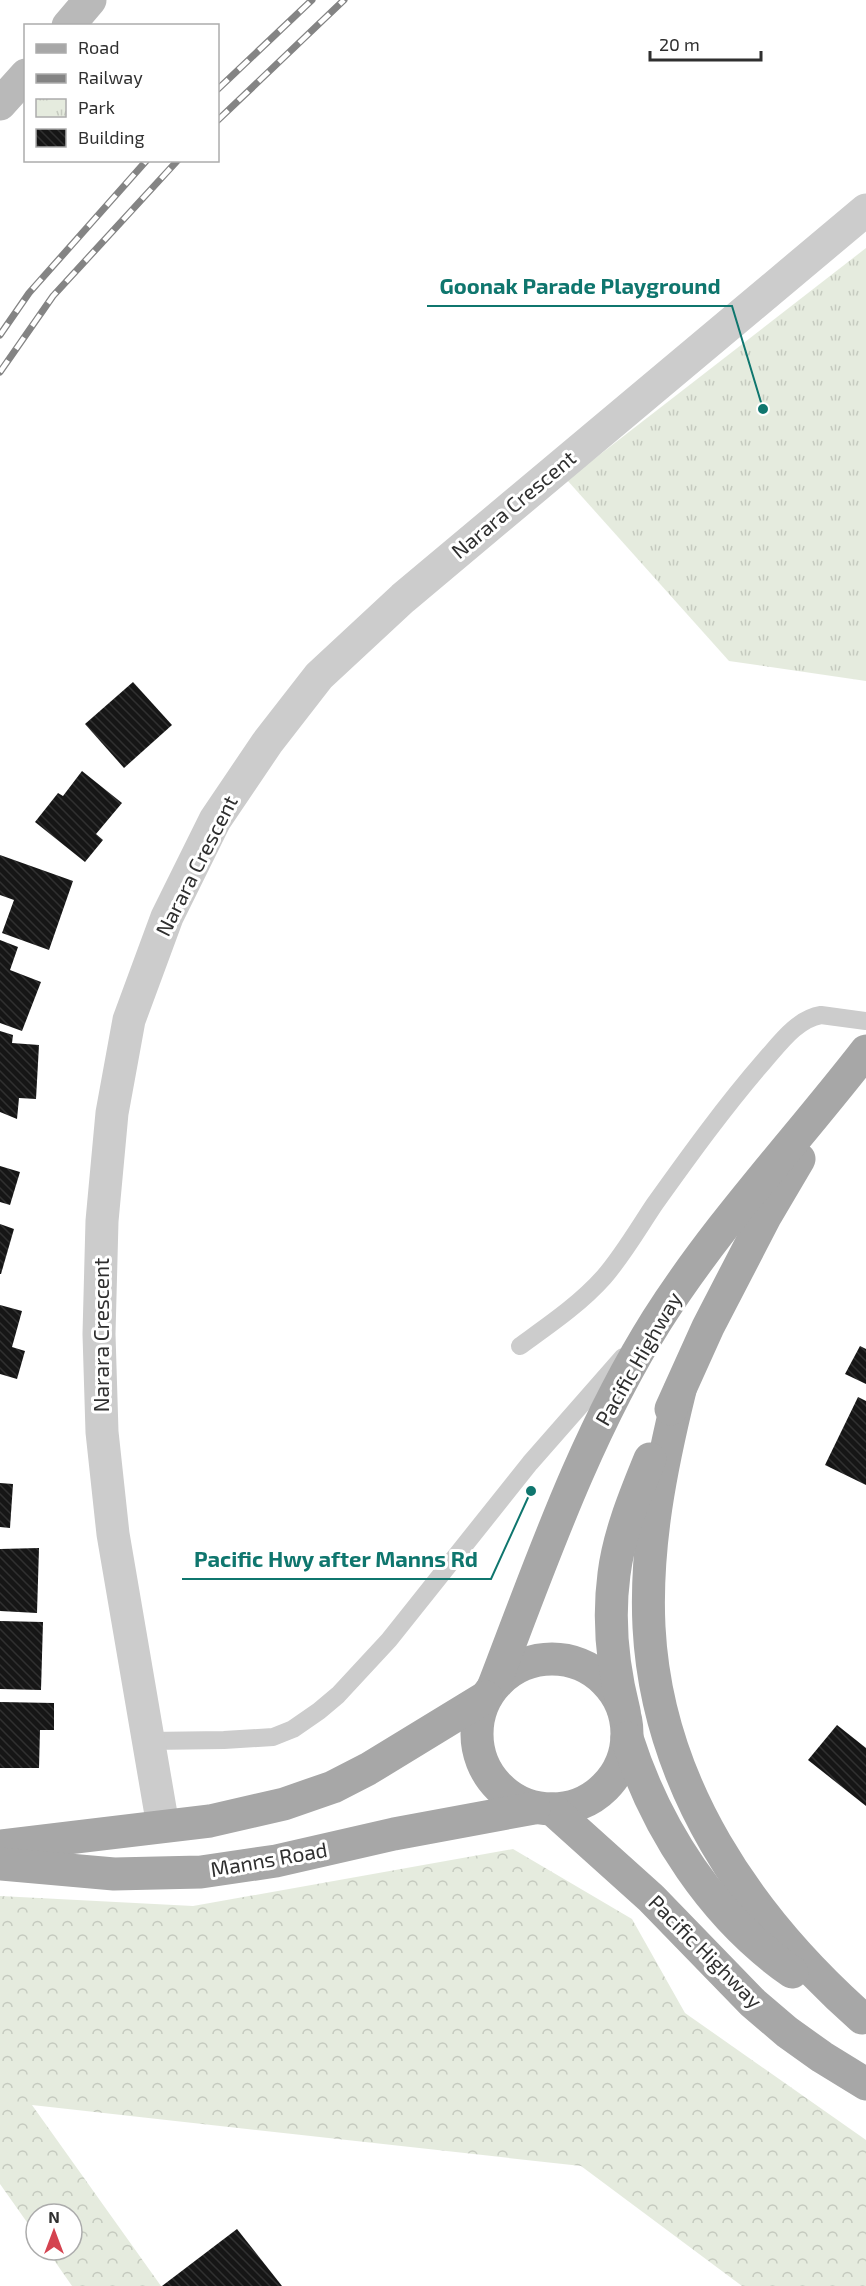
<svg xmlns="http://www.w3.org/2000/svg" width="866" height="2286" viewBox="0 0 866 2286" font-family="'Exo 2',sans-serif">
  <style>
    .forest { fill: url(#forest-crowns) }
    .park { fill: url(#park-tufts) }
    .building { fill: url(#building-back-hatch) }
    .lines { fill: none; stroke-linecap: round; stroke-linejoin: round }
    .service { stroke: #ccc; stroke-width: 18 }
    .minor { stroke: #ccc; stroke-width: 33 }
    .secondary { stroke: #b9b9b9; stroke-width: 33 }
    .primary { stroke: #a7a7a7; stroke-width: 33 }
    .rail-casing { stroke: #848484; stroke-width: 7 }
    .rail { stroke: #fff; stroke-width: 4.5; stroke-dasharray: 14; stroke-linecap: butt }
    .labels { text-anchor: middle; stroke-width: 6; stroke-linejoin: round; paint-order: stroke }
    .street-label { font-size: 21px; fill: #2f2f2f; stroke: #fff }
    .leader { fill: none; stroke: #0f766e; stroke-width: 2 }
    .callout-dot { fill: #0f766e; stroke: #fff; stroke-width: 2 }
    .callout-label { font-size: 22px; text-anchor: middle; font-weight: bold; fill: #0f766e; stroke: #fff; stroke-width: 6; stroke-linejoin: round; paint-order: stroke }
  </style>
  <defs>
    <pattern id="forest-crowns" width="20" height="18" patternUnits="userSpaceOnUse" patternTransform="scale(1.5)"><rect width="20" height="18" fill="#e5ebde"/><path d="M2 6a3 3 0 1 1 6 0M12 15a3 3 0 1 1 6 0" fill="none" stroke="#c5cabf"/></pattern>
    <pattern id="park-tufts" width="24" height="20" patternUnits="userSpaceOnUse" patternTransform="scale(1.5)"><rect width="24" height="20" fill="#e5ebde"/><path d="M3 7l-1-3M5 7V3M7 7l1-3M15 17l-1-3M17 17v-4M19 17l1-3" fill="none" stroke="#c5cabf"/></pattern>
    <pattern id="building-back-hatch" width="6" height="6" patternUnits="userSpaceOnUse" patternTransform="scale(1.5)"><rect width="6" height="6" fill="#161616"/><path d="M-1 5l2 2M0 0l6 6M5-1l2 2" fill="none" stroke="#303030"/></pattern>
  </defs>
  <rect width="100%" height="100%" fill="#fff"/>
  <path class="forest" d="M513,1849L632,1919L685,2013L866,2140V2286H742L581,2166L32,2105L161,2286H72L47,2250H72V2214H36V2235L0,2184V1896L193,1906Z"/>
  <path class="park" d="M866,248V681L729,661L567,480Z"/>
  <g class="building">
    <path d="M133,682L172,725L124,768L85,724Z"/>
    <path d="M82,771L122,803L96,834L103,840L85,862L35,822L58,793L63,796Z"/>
    <path d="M0,855L73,881L49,950L2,933L14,900L0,895Z"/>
    <path d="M0,940L18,947L10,970L41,982L22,1031L0,1023Z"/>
    <path d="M0,1031L13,1035L12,1043L39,1045L36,1099L19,1098L17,1119L0,1112Z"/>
    <path d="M0,1166L20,1172L10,1205L0,1202Z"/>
    <path d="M0,1224L14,1229L1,1274H0Z"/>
    <path d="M0,1305L22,1311L12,1347L25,1351L17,1379L0,1374Z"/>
    <path d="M860,1346L866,1349V1384L845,1374Z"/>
    <path d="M858,1397L866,1401V1485L825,1465Z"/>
    <path d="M0,1483L13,1484L10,1528L0,1527Z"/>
    <path d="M39,1548L37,1613L0,1611V1549Z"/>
    <path d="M0,1621L43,1622L41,1690L0,1689Z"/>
    <path d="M0,1702L54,1703V1730H40L39,1768H0Z"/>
    <path d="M837,1725L866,1748V1806L808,1760Z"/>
    <path d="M237,2229L282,2286H162Z"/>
  </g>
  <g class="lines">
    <g class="service">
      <path d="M520,1346C549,1325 580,1304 604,1277C623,1255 638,1229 654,1205C689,1156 725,1106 765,1060C780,1043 797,1019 821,1015L866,1021"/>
      <path d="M148,1741L224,1740L273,1737L293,1729L319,1711L338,1695L389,1640L530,1463L623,1357"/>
    </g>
    <path class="minor" d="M163,1826L113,1534L102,1432L99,1334L102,1221L112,1113L129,1020L167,917L215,820L267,743L319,676L403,598L866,210"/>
    <g class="secondary">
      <path d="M68,26L90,0"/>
      <path d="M0,104L26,75"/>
    </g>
    <g class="primary">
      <path d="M680,1390C661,1467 645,1547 649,1627C657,1784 748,1917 862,2018"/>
      <path d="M671,1409L708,1327L766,1215L799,1159"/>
      <circle cx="552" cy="1734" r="75"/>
      <path d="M494,1685C542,1560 586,1433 657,1320C718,1224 797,1140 866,1051"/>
      <path d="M624,1711C613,1668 608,1619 614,1574C619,1534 635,1496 650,1459"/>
      <path d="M627,1738C656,1829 713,1917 792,1972"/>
      <path d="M552,1809L651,1898L753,2003L787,2032L822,2057L866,2084"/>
      <path d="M0,1846L210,1821L284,1804L333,1787L368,1769L486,1697"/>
      <path d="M0,1864L114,1874L201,1872L276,1861L394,1834L534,1808"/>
    </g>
    <defs>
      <g id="rail">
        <path d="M218,89L312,0"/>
        <path d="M218,120L344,0"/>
        <path d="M0,335L29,293L147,160"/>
        <path d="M0,372L53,296L178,160"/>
      </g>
    </defs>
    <use href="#rail" class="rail-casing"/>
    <use href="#rail" class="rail"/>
  </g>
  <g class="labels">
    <g class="street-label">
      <text transform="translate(514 505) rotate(-40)" y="7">Narara Crescent</text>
      <text transform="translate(197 866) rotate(-63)" y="7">Narara Crescent</text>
      <text transform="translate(102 1335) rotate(-90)" y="7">Narara Crescent</text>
      <text transform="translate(639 1359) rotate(-60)" y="7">Pacific Highway</text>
      <text transform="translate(269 1860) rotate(-10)" y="7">Manns Road</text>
      <text transform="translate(705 1952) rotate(45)" y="7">Pacific Highway</text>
    </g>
  </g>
  <path class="leader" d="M763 409L732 306H427M531 1491L491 1579H182"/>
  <g class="callout-dot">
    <circle cx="763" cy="409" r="6"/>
    <circle cx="531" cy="1491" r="6"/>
  </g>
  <g class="callout-label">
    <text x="580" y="294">Goonak Parade Playground</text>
    <text x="336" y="1567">Pacific Hwy after Manns Rd</text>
  </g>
  <rect x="24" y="24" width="195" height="138" fill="#ffffff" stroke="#acacac" stroke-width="1.5"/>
  <rect x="36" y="44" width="30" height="9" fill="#a7a7a7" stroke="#acacac" stroke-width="1.5"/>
  <text x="78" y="54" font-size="18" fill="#2f2f2f">Road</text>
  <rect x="36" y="74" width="30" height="9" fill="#848484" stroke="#acacac" stroke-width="1.5"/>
  <text x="78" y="84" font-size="18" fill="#2f2f2f">Railway</text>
  <rect x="36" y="99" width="30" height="18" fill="url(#park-tufts)" stroke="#acacac" stroke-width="1.5"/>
  <text x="78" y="114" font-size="18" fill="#2f2f2f">Park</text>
  <rect x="36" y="129" width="30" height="18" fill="url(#building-back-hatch)" stroke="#acacac" stroke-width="1.5"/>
  <text x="78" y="144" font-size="18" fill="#2f2f2f">Building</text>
  <g transform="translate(54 2232)"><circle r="28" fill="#ffffff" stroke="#acacac" stroke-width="1.5"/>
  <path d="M0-4.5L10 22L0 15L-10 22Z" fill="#d44350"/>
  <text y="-9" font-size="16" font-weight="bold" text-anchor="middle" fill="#2f2f2f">N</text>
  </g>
  <path d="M650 51v9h111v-9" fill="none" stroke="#2f2f2f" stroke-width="3"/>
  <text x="659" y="51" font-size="18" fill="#2f2f2f" stroke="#ffffff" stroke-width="4.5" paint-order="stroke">20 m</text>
</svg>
